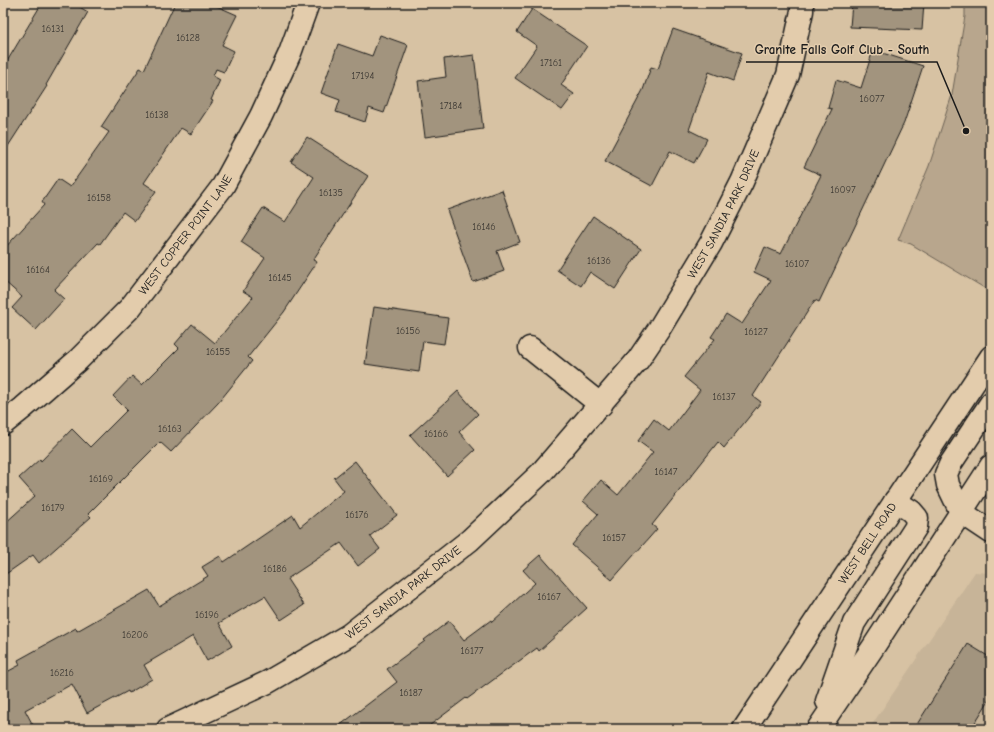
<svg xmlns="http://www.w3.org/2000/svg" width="994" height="732" viewBox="0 0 994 732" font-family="'Comic Neue',sans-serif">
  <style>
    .built { fill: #c7b498 }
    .green { fill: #b8a68d; stroke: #6a6154 }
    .building { fill: #a2947e; stroke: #1c1c1c }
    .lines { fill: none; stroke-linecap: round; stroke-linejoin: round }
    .street-casing { stroke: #1c1c1c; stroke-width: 25 }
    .primary-casing { stroke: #1c1c1c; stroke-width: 25 }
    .street { stroke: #e3ccac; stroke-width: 22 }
    .primary { stroke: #e3ccac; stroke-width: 22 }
    .labels { text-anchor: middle; stroke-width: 3; stroke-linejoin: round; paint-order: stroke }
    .number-label { font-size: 10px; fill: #3e3a34 }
    .street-label { font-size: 12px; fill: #1c1c1c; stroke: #e3ccac }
    .leader { fill: none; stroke: #1c1c1c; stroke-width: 1.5 }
    .callout-dot { fill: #1c1c1c; stroke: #e3ccac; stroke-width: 1.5 }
    .callout-label { font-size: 13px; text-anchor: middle; font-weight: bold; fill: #1c1c1c; stroke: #e3ccac; stroke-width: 3; stroke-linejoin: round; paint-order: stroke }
  </style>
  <rect width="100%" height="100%" fill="#d7c2a3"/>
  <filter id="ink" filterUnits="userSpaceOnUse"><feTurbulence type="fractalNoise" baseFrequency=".025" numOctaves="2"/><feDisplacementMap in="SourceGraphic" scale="8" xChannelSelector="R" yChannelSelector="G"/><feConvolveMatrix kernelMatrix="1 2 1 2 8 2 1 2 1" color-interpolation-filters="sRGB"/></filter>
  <g filter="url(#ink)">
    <path class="built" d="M975,572L991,573V729H869Z"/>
    <path class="green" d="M965,3H991V292L911,244L898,240L929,166L952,95L965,16Z"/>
    <g class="building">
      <path d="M42,3H73L88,12L46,85L47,86L3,154V68Z"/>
      <path d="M175,3H210L237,15L222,45L234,51L224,72L216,69L213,76L220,80L211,100L213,101L191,134L181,128L144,183L156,191L135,221L123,212L100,244L98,243L54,290L64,299L36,330L12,308L22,297L3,280V250L44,205L42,202L58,179L70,187L109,132L101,127L140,68L144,70Z"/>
      <path d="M852,3H924L922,30L850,27Z"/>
      <path d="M532,9L587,46L561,85L574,94L562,110L515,78L537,46L517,32Z"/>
      <path d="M673,29L742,53L733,81L709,72L689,130L707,139L694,163L670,151L652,186L605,161L643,90L651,67L658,69Z"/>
      <path d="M380,35L408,45L384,113L369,108L365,122L336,112L340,100L321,93L338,44L372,56Z"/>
      <path d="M873,50L923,66L904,123L819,302L815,300L753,396L761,402L724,448L718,442L652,525L657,529L612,580L572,545L598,514L583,501L601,480L618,495L653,452L638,441L654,419L669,431L700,390L684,377L715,339L711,337L726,314L742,324L771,280L754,272L765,247L781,254L821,175L804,167L832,109L828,108L836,80L861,88Z"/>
      <path d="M474,55L483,129L425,137L418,81L446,77L444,59Z"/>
      <path d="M307,137L368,176L313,260L317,262L284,312L248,357L252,361L218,403L171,452L160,442L88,514L91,517L39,563L33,555L3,576V525L35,496L19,478L40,459L41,461L72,429L90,447L127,410L113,396L132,376L142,385L179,348L175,344L192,324L215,343L253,297L243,291L265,258L241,242L263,208L285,222L314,177L291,162Z"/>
      <path d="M502,190L520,242L497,251L504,271L473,282L447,210Z"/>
      <path d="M593,216L641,249L615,289L590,272L581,286L557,270Z"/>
      <path d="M374,307L448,318L444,344L423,341L419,372L365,364Z"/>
      <path d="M458,391L478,414L459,432L475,450L447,476L410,435Z"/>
      <path d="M355,461L397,515L370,536L380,549L358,566L341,543L287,579L304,605L281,620L265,596L219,623L232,646L207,661L193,636L144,665L152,679L129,693L128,691L87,713L72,684L25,710L35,729H3V669L5,673L20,665L18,660L76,628L77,631L149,590L159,606L208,576L202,567L220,556L224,562L293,515L300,527L344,491L334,478Z"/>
      <path d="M540,555L587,608L539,651L537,648L467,699L466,698L425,729H335L397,682L387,669L425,641L424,640L449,621L464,640L491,620L492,622L535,583L523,570Z"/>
      <path d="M968,644L991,658V697L971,729H914Z"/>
    </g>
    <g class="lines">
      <defs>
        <g id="street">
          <path d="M530,348L601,405"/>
          <path id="s1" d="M3,424L23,408L78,360L130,308L223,186L261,116L290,53L308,3"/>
          <path d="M961,512L991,532"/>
          <path id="s2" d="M168,729L268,682L349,635L470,540L541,473L638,360L659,329L711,243L742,182L788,75L802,11V3"/>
        </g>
        <g id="primary">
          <path d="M961,512L948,485L946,474L951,463L991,403"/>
          <path d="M827,701L854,623L916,527L917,518L911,511L895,501"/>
          <path id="s3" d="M744,729L991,357"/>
          <path d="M818,729L872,649L991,466"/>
        </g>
      </defs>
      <use href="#street" class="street-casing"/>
      <use href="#primary" class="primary-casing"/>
      <use href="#street" class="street"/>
      <use href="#primary" class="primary"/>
    </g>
  </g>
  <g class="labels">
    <g class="number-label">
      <text x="53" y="32">16131</text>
      <text x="188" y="41">16128</text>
      <text x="551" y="66">17161</text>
      <text x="363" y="79">17194</text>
      <text x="872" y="102">16077</text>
      <text x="451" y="109">17184</text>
      <text x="157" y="118">16138</text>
      <text x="843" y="193">16097</text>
      <text x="331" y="196">16135</text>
      <text x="99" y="201">16158</text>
      <text x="484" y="230">16146</text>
      <text x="599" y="264">16136</text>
      <text x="797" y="267">16107</text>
      <text x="38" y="273">16164</text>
      <text x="280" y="281">16145</text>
      <text x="408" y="334">16156</text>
      <text x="756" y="335">16127</text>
      <text x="218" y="355">16155</text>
      <text x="724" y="400">16137</text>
      <text x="170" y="432">16163</text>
      <text x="436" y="437">16166</text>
      <text x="666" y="475">16147</text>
      <text x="101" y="482">16169</text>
      <text x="53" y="511">16179</text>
      <text x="357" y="518">16176</text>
      <text x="614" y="541">16157</text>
      <text x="275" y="572">16186</text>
      <text x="549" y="600">16167</text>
      <text x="207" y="618">16196</text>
      <text x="135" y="638">16206</text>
      <text x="472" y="654">16177</text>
      <text x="62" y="676">16216</text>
      <text x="411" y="696">16187</text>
    </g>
    <g class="street-label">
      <text dy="4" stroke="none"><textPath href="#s2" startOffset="774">WEST SANDIA PARK DRIVE</textPath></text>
      <text dy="4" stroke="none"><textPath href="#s1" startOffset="264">WEST COPPER POINT LANE</textPath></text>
      <text dy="4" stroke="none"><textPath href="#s3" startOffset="223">WEST BELL ROAD</textPath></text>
      <text dy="4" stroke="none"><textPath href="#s2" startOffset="273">WEST SANDIA PARK DRIVE</textPath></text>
    </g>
  </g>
  <path class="leader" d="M966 131L937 62H746"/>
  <circle class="callout-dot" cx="966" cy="131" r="4"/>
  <g class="callout-label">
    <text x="842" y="54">Granite Falls Golf Club - South</text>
  </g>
  <rect width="994" height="732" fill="none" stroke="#e3ccac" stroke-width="16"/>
  <rect x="8" y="8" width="978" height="716" fill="none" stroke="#1c1c1c" stroke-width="1.5" filter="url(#ink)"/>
</svg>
